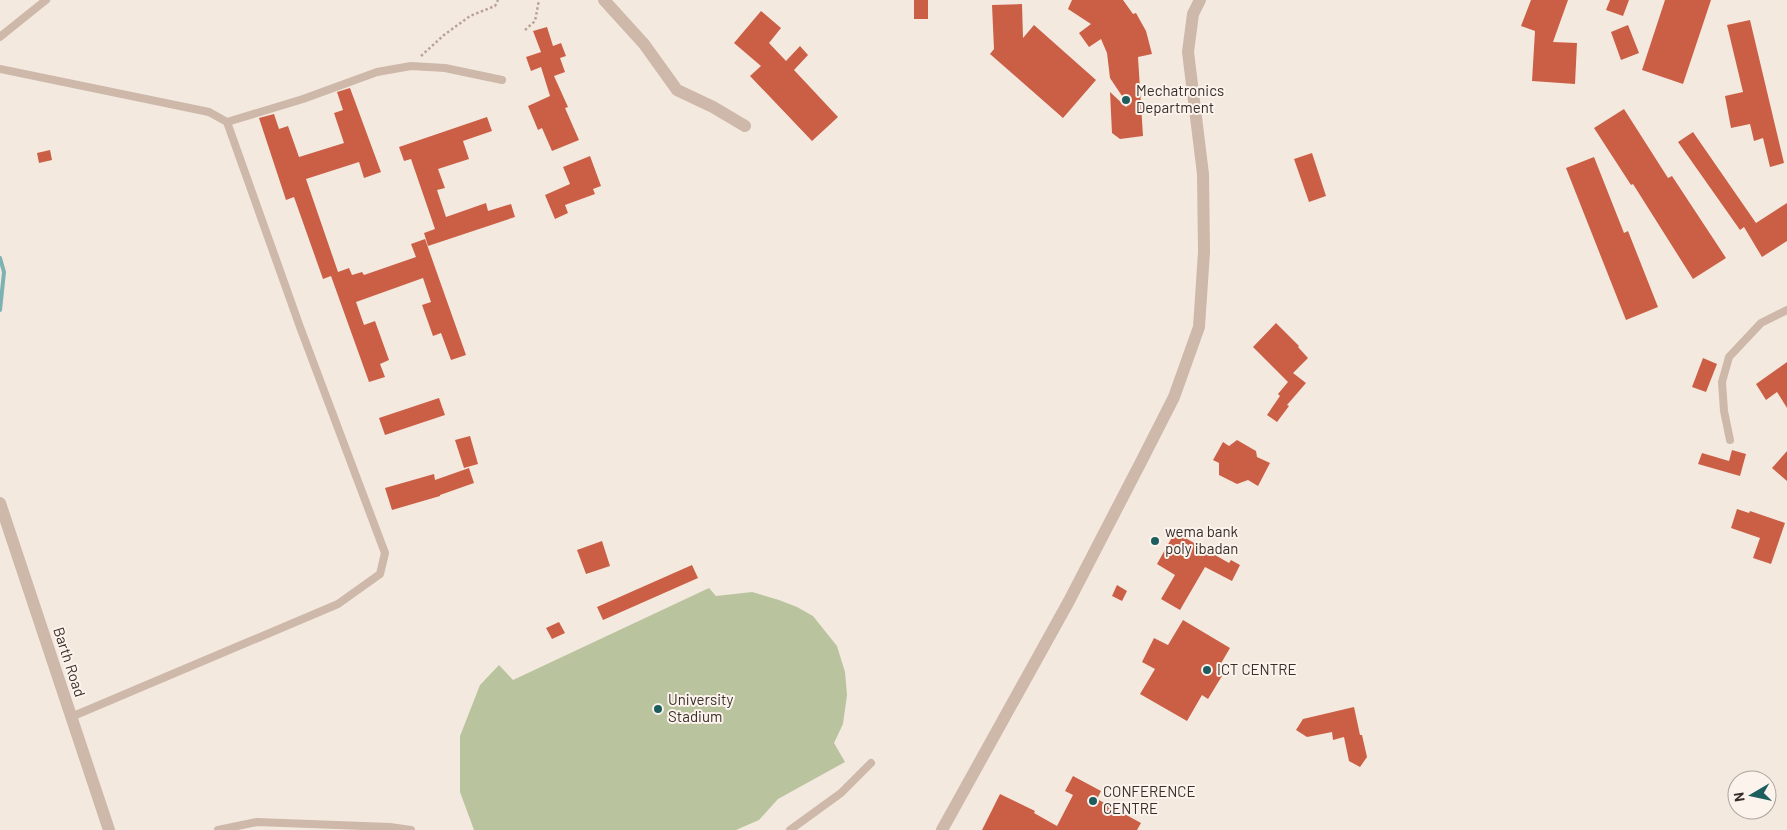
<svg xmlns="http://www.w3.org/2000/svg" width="1787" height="830" viewBox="0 0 1787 830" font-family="Barlow,sans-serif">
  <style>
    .green { fill: #b9c49e }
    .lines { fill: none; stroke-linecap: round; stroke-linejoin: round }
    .stream { stroke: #7cb2b2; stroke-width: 4 }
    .building { fill: #cb5f46 }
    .path { stroke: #b9a294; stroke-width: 2.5; stroke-dasharray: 2.5 2.5; stroke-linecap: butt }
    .lane { stroke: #cdb8aa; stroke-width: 8 }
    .street { stroke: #cdb8aa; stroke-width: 12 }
    .poi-dot { fill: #1d5d5e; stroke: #fbf3ec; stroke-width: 2 }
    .labels { text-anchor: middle; stroke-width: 4; stroke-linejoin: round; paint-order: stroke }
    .poi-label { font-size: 15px; fill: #3a2e2a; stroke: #fbf3ec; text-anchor: start }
    .street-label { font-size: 15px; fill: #3a2e2a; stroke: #fbf3ec }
  </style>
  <rect width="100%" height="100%" fill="#f4e9df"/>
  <path class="green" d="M709,588L716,596L752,592L779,600L797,607L813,616L837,646L845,672L847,695L843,724L834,743L845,762L778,799L759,820L736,830H474L460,792V736L480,685L499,665L513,680Z"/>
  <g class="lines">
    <path class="stream" d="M0,258L4,272L0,310"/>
  </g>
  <g class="building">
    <rect x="914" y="0" width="14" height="19"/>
    <path d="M1072,0H1123L1133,14L1136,13L1146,31L1152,54L1138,57L1143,136L1120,139L1112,133L1110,92L1126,107L1128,105L1110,78L1107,53L1101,39L1089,47L1079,33L1091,24L1068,9Z"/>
    <path d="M1531,0H1568L1553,42L1577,43L1575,84L1532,81L1535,31L1521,26Z"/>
    <path d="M1610,0H1629L1623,16L1606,10Z"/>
    <path d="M1665,0H1711L1683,84L1642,70Z"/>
    <path d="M1022,4L1023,38L1034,25L1096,80L1063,118L990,54L994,49L992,5Z"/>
    <path d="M761,11L781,28L769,43L786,61L800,46L808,55L794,70L838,117L812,141L750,76L761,66L734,43Z"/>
    <path d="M1750,20L1784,163L1770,167L1763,138L1754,141L1750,124L1731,128L1725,96L1743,92L1727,25Z"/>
    <path d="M1628,25L1639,53L1621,60L1611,32Z"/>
    <path d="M547,27L553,46L561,43L566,56L560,58L565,72L554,76L568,107L565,108L579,140L552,151L542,128L538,130L528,106L550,96L541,67L531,71L526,57L541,52L533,31Z"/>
    <path d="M350,88L381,172L364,178L359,162L306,179L338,272L349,268L352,275L362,272L364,275L416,257L411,244L425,239L466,355L451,360L441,333L433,336L422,305L431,302L423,278L356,302L364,325L375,321L389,360L380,364L385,377L369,382L331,276L323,279L294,197L286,200L259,118L274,114L279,129L288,126L299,157L344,143L334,113L343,110L337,92Z"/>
    <path d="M1624,109L1668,178L1672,176L1726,258L1693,279L1633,184L1631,185L1594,128Z"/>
    <path d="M487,117L492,131L463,141L469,159L438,169L445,188L437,190L446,217L486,203L488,211L511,204L515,217L428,246L424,233L435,229L411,159L404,161L399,147Z"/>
    <path d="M1693,132L1756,223L1787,203V241L1762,257L1744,227L1740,230L1678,142Z"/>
    <path d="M50,150L52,160L39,163L37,153Z"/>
    <path d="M1312,153L1326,196L1309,202L1294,159Z"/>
    <path d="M590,156L601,186L593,189L595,194L565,205L568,213L555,219L545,195L570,184L563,167Z"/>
    <path d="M1594,157L1624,233L1628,231L1658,307L1626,320L1566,168Z"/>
    <path d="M1276,323L1299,346L1298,347L1308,358L1293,373L1306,383L1287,405L1289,406L1277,422L1267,415L1280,396L1278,394L1288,382L1253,347Z"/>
    <path d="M1703,358L1717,364L1706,392L1692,387Z"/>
    <path d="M1787,362V408L1777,392L1766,400L1756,384Z"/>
    <path d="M439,398L445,415L385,435L379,418Z"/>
    <path d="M470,436L478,464L464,468L455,440Z"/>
    <path d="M1237,440L1256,451L1257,457L1270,463L1258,486L1248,480L1237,484L1219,475V463L1213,460L1223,442L1229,446Z"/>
    <path d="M1732,450L1746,454L1740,476L1698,464L1702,453L1729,461Z"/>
    <path d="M1787,451V481L1772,468Z"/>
    <path d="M469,468L474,483L440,495V496L392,510L385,488L434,474L435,480Z"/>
    <path d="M1737,509L1749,513L1750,511L1785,523L1771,564L1753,558L1760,538L1731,528Z"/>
    <path d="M1175,532L1229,563L1231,560L1240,565L1232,581L1205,567L1180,610L1161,599L1175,575L1157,564Z"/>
    <path d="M602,541L610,566L586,574L577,550Z"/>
    <path d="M692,565L698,578L603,620L597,607Z"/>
    <path d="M1117,585L1127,591L1122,601L1112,596Z"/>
    <path d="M1183,620L1230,648L1216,672L1222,676L1208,699L1202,695L1187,721L1140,694L1155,669L1142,662L1154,638L1168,645Z"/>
    <path d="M559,622L565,633L552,639L546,628Z"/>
    <path d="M1354,707L1360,735H1362L1367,757L1360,767L1349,761L1344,737L1333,740L1332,732L1307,737L1296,730L1303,719Z"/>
    <path d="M1073,776L1101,791L1097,799L1141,823L1137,830H982L1000,794L1035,811L1034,813L1057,826L1073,795L1065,791Z"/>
  </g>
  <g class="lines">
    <g class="path">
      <path d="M525,30L535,21L539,0"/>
      <path d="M421,56L444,35L470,16L495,6L498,0"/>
    </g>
    <g class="lane">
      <path d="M0,37L46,0"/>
      <path d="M0,69L209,112L227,122L300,327L385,553L380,574L338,604L71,717"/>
      <path d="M227,122L303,99L377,72L411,66L445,68L502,80"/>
      <path d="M1730,440L1724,411L1722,382L1729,357L1761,323L1787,310"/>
      <path d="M218,830L257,822L390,827L411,830"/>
      <path d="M790,830L841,793L871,763"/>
    </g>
    <g class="street">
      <path d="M604,0L644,44L677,90L713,107L745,126"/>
      <path d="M0,503L109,830"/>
      <path d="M942,830L1069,601L1143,458L1174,397L1199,327L1204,252L1203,174L1188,52L1193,14L1200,0"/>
    </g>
  </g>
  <g class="poi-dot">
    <circle cx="1126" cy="100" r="5"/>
    <circle cx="1155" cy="541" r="5"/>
    <circle cx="1207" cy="670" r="5"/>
    <circle cx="658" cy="709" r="5"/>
    <circle cx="1093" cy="801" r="5"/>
  </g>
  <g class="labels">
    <g class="poi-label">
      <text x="1136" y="96">Mechatronics<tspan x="1136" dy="17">Department</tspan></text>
      <text x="1165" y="537">wema bank<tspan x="1165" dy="17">poly ibadan</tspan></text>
      <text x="1217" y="675">ICT CENTRE</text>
      <text x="668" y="705">University<tspan x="668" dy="17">Stadium</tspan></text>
      <text x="1103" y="797">CONFERENCE<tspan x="1103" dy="17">CENTRE</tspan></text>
    </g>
    <g class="street-label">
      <text transform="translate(69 662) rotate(72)" y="5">Barth Road</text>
    </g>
  </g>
  <g transform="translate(1752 795) rotate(261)"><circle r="24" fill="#fbf3ec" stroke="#aea49e"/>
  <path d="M0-4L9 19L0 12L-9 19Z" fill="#1d5d5e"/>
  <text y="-8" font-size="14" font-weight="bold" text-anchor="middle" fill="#3a2e2a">N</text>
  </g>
</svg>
